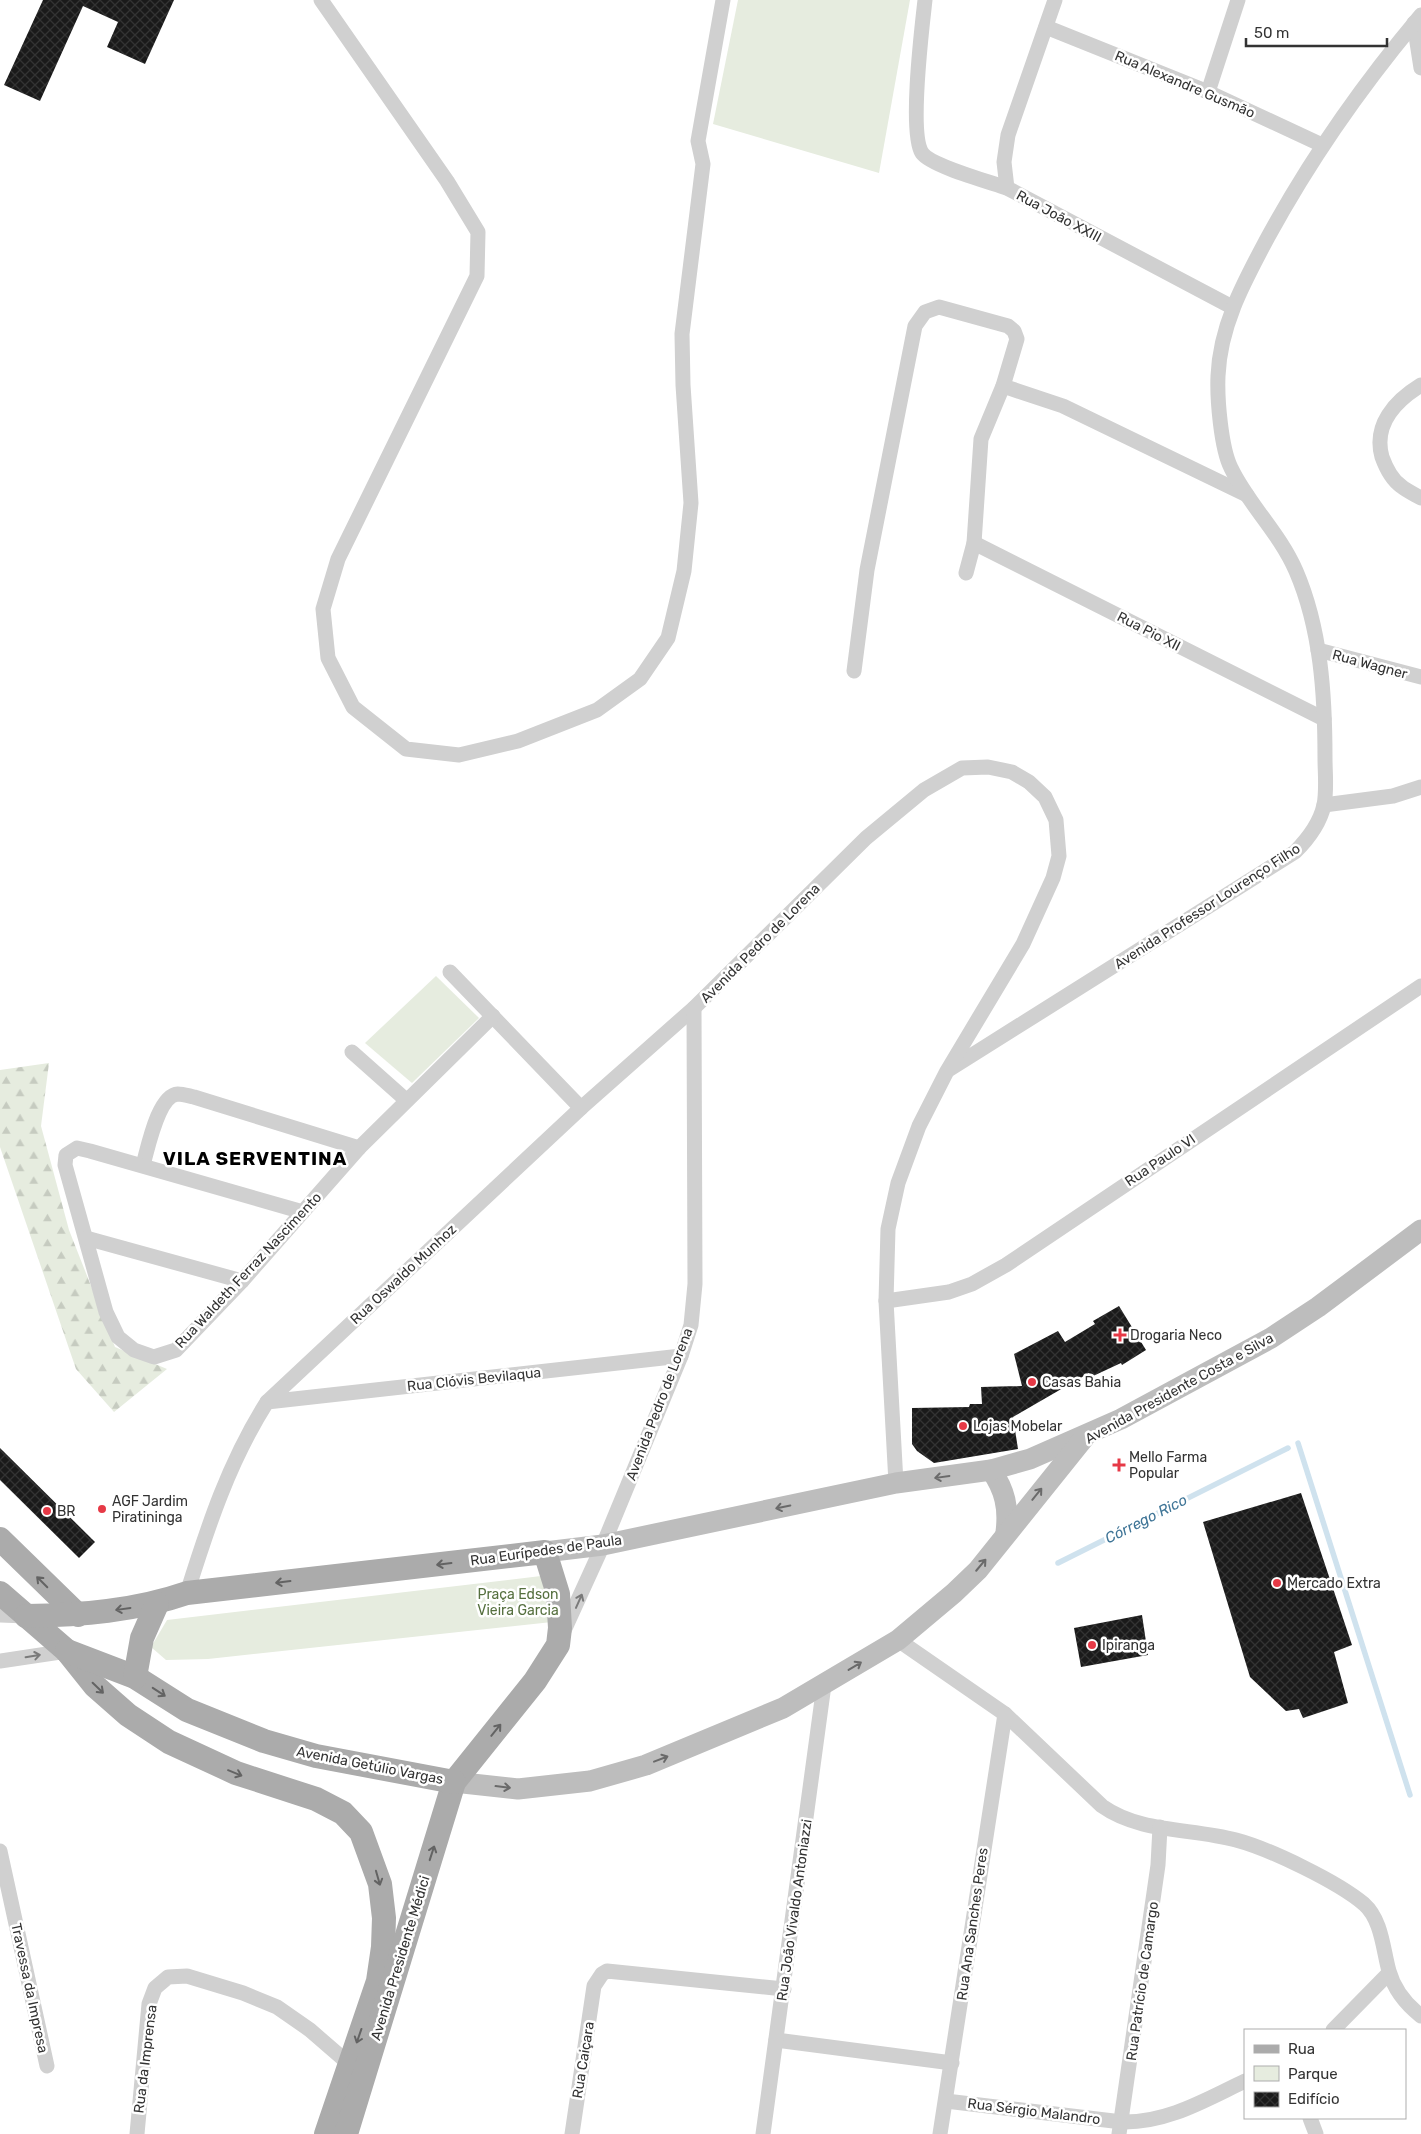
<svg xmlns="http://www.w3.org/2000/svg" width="1421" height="2134" viewBox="0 0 1421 2134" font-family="Rubik,sans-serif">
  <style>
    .green { fill: #e6ecdf }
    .forest { fill: url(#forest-firs) }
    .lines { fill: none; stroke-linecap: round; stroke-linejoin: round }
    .stream { stroke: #cfe2ee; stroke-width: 5.5 }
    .building { fill: url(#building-cross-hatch) }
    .street { stroke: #d0d0d0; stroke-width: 15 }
    .secondary { stroke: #bdbdbd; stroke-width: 21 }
    .primary { stroke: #ababab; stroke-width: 24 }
    .oneway { stroke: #6a6a6a }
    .oneway2 { stroke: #636363 }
    .oneway3 { stroke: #7a7a7a }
    .poi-dot { fill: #e63946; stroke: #fff; stroke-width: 2 }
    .labels { text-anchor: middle; stroke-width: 5; stroke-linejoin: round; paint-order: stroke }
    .street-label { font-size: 14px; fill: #333; stroke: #fff }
    .poi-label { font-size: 14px; fill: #333; stroke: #fff; text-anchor: start }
    .park-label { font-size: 14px; fill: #56703f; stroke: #fff }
    .water-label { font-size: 15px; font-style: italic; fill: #3f7597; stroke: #fff }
    .district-label { font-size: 19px; font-weight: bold; letter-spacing: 1px; fill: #000; stroke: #fff }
  </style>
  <defs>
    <pattern id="forest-firs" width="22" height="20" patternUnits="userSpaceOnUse" patternTransform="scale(1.25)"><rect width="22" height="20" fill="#e6ecdf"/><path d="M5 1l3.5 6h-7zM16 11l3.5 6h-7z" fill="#c6cbc0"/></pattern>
    <pattern id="building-cross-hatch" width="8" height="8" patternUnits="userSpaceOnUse" patternTransform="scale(1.25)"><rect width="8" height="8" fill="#1a1a1a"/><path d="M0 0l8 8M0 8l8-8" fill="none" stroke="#333"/></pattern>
  </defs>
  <rect width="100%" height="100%" fill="#fff"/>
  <g class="green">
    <path d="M738,0H910L879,173L713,124Z"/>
    <path d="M436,976L479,1018L412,1083L365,1043Z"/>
    <path d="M541,1576L552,1622L208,1659L166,1660L151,1647L167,1620Z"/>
  </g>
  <path class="forest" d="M49,1063L41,1126L69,1230L115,1347L167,1369L114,1412L76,1369L0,1147V1070Z"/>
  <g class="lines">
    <g class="stream">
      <path d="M1298,1443L1410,1795"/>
      <path d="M1058,1563L1288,1448"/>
    </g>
  </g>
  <g class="building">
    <path d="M43,0H174L145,64L107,47L118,22L83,6L40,101L4,85Z"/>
    <path d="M1119,1306L1146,1350L1122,1365L1121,1363L1091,1377L1089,1373L1013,1417L1018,1449L934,1463L917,1451L912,1444V1408L969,1407L970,1404H982L981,1387L1022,1386L1014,1354L1058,1331L1065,1342L1095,1324L1093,1321Z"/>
    <path d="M0,1448L95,1542L79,1558L0,1480Z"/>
    <path d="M1301,1493L1352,1645L1334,1652L1348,1703L1303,1718L1299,1709L1286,1711L1250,1677L1203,1522Z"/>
    <path d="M1142,1615L1148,1655L1081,1667L1074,1628Z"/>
  </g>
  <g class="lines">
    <g class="street">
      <path d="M321,0L447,181L478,232L477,276L338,559L323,609L328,658L353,707L406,749L459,755L518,741L597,710L640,679L668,638L684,571L691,503L683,385L682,334L703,164L698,141L723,0"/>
      <path d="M925,0C922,27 909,133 922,153C931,166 990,182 1007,188"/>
      <path d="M1055,0L1008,135L1004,162L1007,188L1232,307"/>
      <path d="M1414,23L1421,68"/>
      <path d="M1046,27L1208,92L1322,145"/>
      <path d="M1208,92L1238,0"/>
      <path d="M1421,385C1395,401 1373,425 1382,457C1386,468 1391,479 1401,486C1407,491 1414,494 1421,498"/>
      <path d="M1003,386L1063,406L1247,495"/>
      <path d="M974,543L1324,719"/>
      <path d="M1318,650L1421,677"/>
      <path d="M854,671L867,570L915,326L925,312L939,307L1008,326L1014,331L1017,339L1003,386L981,439L974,543L966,573"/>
      <path d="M1324,805L1393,796L1421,787"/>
      <path d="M450,972L581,1108"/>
      <path d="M352,1052L406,1100"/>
      <path d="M950,1069L1295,852C1308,839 1320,823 1324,805C1327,790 1325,773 1325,758C1325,695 1321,629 1296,571C1279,532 1248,504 1231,468C1221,448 1217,399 1218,376C1220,325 1244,282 1268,237C1311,158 1363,84 1421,15"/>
      <path d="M143,1165C148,1148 158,1095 178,1094C183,1094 189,1096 194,1097L359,1148"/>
      <path d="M303,1212L90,1151L77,1148L66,1155L65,1165L106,1312L118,1337L134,1350L154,1357L176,1350L242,1281L359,1148L493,1016"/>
      <path d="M86,1238L242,1281"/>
      <path d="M886,1301L949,1292L972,1284L1006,1265L1421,986"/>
      <path d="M267,1402L681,1356"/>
      <path d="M187,1593C208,1526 229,1462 267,1402L581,1108L694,1008L866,838L924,790L962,768L988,767L1012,772L1029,782L1045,797L1056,820L1059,856L1053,878L1023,944L947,1071L919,1126L898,1183L888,1229L886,1301L896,1483"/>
      <path d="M0,1615L26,1616"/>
      <path d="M562,1635L603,1545L681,1356L691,1325L695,1284L694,1008"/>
      <path d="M898,1640L1005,1714L1102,1806C1140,1833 1191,1828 1236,1840C1270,1849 1338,1882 1364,1904C1382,1920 1383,1950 1389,1971C1394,1989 1407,2005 1421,2016"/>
      <path d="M0,1661L67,1651"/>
      <path d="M0,1851L47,2066"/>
      <path d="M1333,2030L1389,1973"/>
      <path d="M776,2040L952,2063"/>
      <path d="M946,2101L1122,2122C1167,2123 1205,2100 1245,2081"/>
      <path d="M1310,2118L1316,2134"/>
      <path d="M137,2134L149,2004L155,1988L168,1977L187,1976L243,1993L277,2007L310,2030L355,2069"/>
      <path d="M572,2134L594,1986L602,1974L607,1971L784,1989"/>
      <path d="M763,2134L824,1685"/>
      <path d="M940,2134L1005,1714"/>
      <path d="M1119,2134L1158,1865L1160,1827"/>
    </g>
    <g class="secondary">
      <path d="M991,1470C1005,1490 1009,1508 1006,1532"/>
      <path d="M545,1552L603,1545L896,1483L991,1470L1030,1459L1121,1419L1271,1338L1318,1307L1421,1230"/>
      <path d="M454,1782L518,1789L590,1781L646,1765L783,1708L898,1640L954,1593L978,1570L1084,1438"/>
    </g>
    <g class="primary">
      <path d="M0,1539L78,1615"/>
      <path d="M0,1593L67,1651L95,1686L128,1715L169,1742L236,1773L316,1799L343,1813L361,1832L380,1884L384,1918L383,1947L378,1981L326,2134"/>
      <path d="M26,1616C81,1615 135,1611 187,1593L545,1552L558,1594L560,1628L558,1645L535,1681L454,1782L346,2134"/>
      <path d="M67,1651L135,1677L187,1710L264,1741L316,1756L454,1782"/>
      <path d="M135,1677L142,1638L157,1604"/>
    </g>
  </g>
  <defs><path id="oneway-shaft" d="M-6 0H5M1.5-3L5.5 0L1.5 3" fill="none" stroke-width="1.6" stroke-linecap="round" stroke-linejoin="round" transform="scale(1.25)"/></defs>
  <g class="oneway">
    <use href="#oneway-shaft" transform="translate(942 1477) rotate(172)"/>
    <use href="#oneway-shaft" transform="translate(1037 1494) rotate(-51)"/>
    <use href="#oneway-shaft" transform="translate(783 1507) rotate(168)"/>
    <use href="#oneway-shaft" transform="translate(981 1565) rotate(-50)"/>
    <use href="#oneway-shaft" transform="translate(855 1666) rotate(-31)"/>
    <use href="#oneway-shaft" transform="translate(661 1759) rotate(-21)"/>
    <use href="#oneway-shaft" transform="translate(503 1787) rotate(7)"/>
  </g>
  <g class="oneway2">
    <use href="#oneway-shaft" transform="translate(444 1564) rotate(173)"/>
    <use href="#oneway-shaft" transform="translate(42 1582) rotate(-135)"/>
    <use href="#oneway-shaft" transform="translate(283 1582) rotate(173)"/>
    <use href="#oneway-shaft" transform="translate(123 1609) rotate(172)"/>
    <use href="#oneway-shaft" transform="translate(98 1688) rotate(44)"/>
    <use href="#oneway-shaft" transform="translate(159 1692) rotate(33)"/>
    <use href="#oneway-shaft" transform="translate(496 1730) rotate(-51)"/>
    <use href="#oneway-shaft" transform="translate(235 1773) rotate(22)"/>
    <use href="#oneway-shaft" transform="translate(432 1853) rotate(-72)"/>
    <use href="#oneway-shaft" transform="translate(378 1878) rotate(74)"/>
    <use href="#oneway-shaft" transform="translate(359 2036) rotate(109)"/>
  </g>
  <g class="oneway3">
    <use href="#oneway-shaft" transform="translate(579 1601) rotate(-66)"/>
    <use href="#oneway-shaft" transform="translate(33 1656) rotate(-9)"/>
  </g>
  <g class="poi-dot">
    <path d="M1117.5 1327.5h5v5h5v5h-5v5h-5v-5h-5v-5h5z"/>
    <circle cx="1032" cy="1382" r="5"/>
    <circle cx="963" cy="1426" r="5"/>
    <path d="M1116.5 1457.5h5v5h5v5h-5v5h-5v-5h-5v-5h5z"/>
    <circle cx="102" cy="1509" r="5"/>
    <circle cx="47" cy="1511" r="5"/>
    <circle cx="1277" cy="1583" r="5"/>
    <circle cx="1092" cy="1645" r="5"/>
  </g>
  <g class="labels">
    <g class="street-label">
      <text transform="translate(1185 84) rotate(23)" y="5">Rua Alexandre Gusmão</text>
      <text transform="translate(1059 216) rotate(28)" y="5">Rua João XXIII</text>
      <text transform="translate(1149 631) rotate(27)" y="5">Rua Pio XII</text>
      <text transform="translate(1370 664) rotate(15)" y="5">Rua Wagner</text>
      <text transform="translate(1207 906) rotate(-33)" y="5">Avenida Professor Lourenço Filho</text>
      <text transform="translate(760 943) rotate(-45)" y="5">Avenida Pedro de Lorena</text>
      <text transform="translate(1160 1160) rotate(-34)" y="5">Rua Paulo VI</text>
      <text transform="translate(248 1270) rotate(-47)" y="5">Rua Waldeth Ferraz Nascimento</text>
      <text transform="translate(403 1274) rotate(-43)" y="5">Rua Oswaldo Munhoz</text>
      <text transform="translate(474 1379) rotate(-6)" y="5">Rua Clóvis Bevilaqua</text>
      <text transform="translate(1179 1388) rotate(-29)" y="5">Avenida Presidente Costa e Silva</text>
      <text transform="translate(659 1404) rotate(-69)" y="5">Avenida Pedro de Lorena</text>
      <text transform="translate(546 1550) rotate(-8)" y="5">Rua Eurípedes de Paula</text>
      <text transform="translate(370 1765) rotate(11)" y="5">Avenida Getúlio Vargas</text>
      <text transform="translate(794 1910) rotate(-82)" y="5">Rua João Vivaldo Antoniazzi</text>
      <text transform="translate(972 1924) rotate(-82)" y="5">Rua Ana Sanches Peres</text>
      <text transform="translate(400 1958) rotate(-73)" y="5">Avenida Presidente Médici</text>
      <text transform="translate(1142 1981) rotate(-82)" y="5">Rua Patrício de Camargo</text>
      <text transform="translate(30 1988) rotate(78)" y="5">Travessa da Impresa</text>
      <text transform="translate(145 2059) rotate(-83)" y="5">Rua da Imprensa</text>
      <text transform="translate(583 2060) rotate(-81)" y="5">Rua Caiçara</text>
      <text transform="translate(1034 2111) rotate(7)" y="5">Rua Sérgio Malandro</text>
    </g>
    <g class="poi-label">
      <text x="1130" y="1340">Drogaria Neco</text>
      <text x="1042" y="1387">Casas Bahia</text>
      <text x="973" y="1431">Lojas Mobelar</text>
      <text x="1129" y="1462">Mello Farma<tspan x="1129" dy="16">Popular</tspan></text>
      <text x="112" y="1506">AGF Jardim<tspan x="112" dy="16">Piratininga</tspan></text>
      <text x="57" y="1516">BR</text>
      <text x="1287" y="1588">Mercado Extra</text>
      <text x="1102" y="1650">Ipiranga</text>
    </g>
    <g class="park-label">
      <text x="518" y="1599">Praça Edson<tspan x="518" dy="16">Vieira Garcia</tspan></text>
    </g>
    <g class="water-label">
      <text transform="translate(1146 1519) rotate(-27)" y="5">Córrego Rico</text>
    </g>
    <g class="district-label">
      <text x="255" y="1165">VILA SERVENTINA</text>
    </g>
  </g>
  <rect x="1244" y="2029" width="162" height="90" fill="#ffffff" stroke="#adadad"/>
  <rect x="1254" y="2045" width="25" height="8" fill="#ababab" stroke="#adadad"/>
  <text x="1288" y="2054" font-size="15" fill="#333333">Rua</text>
  <rect x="1254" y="2066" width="25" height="15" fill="#e6ecdf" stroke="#adadad"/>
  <text x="1288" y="2079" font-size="15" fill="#333333">Parque</text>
  <rect x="1254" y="2092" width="25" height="15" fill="url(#building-cross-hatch)" stroke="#adadad"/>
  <text x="1288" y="2104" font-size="15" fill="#333333">Edifício</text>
  <path d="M1246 38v8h141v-8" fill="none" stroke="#333333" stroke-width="2.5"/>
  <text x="1254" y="38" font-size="15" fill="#333333" stroke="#ffffff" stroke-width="4" paint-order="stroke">50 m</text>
</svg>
